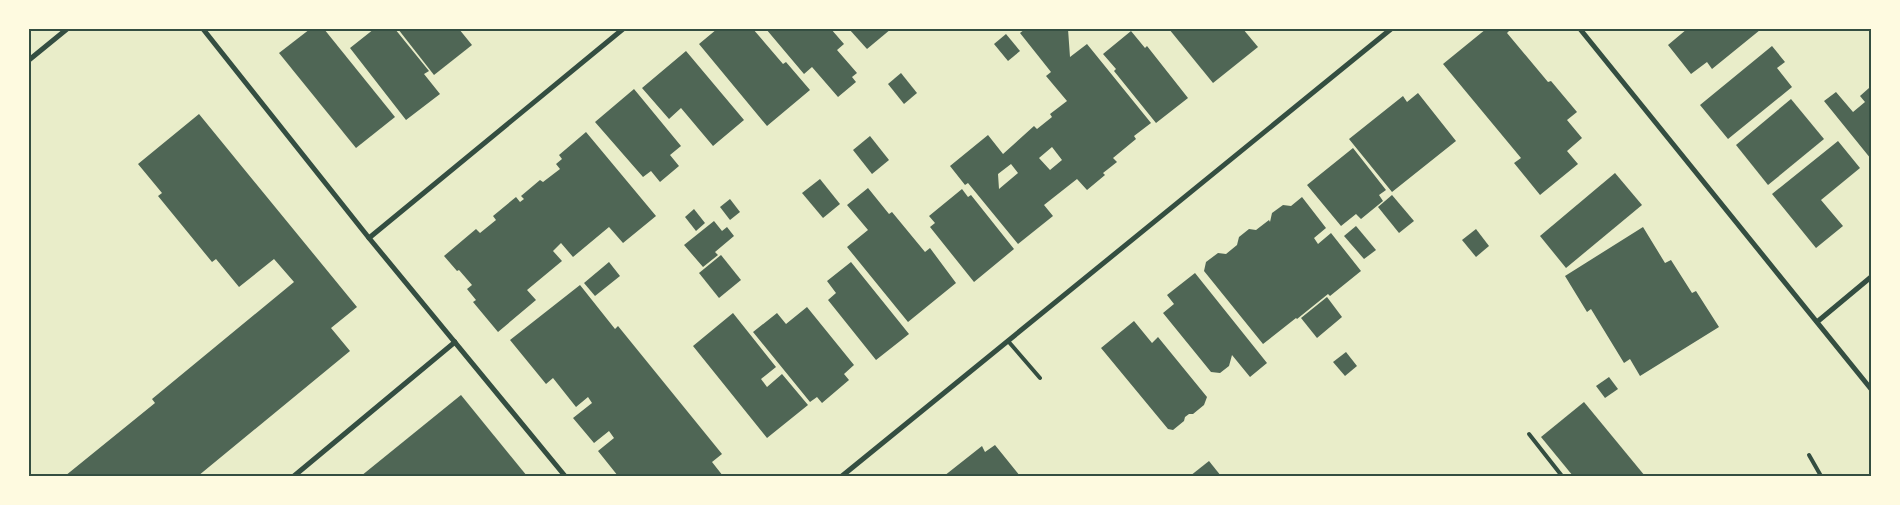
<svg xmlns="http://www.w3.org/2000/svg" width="1900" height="505" viewBox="0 0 1900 505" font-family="Rubik,sans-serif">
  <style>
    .building { fill: #4f6655; fill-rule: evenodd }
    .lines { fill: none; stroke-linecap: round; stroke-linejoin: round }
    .service { stroke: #344e41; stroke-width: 4 }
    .minor { stroke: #344e41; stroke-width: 5 }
    .neatline { fill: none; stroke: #344e41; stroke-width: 2 }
  </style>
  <rect width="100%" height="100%" fill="#e9edc9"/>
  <g class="building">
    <path d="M310,29H324L395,117L356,148L279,53Z"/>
    <path d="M374,29H395L429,71L424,74L440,94L406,120L350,48Z"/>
    <path d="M398,29H459L472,45L434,75Z"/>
    <path d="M717,29H753L783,64L786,62L810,90L767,126L699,44Z"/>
    <path d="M766,29H831L844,44L837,50L857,73L852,77L856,82L838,97L812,67L804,74Z"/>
    <path d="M849,29H891L867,49Z"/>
    <path d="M1025,29H1068L1070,57L1087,44L1151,123L1134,136L1136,139L1113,158L1117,162L1103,173L1105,175L1087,190L1077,179L1044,205L1053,216L1018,244L968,183L965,185L950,166L988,135L1003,154L1034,126L1037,129L1052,117L1050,114L1067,101L1046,76L1051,72L1020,33ZM1052,147L1062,160L1050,170L1039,158ZM1011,164L1018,173L999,189L998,174Z"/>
    <path d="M1169,29H1243L1258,47L1213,83Z"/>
    <path d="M1486,29H1507L1509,31L1507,33L1548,82L1551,81L1577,112L1567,120L1582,138L1567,151L1578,164L1540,195L1514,163L1521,158L1443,64Z"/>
    <path d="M1687,29H1759L1760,30L1712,69L1707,62L1691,74L1668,45Z"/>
    <path d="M1131,31L1145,48L1147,46L1188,98L1156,123L1114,71L1116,69L1103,54Z"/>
    <path d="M1006,34L1020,51L1008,61L994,44Z"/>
    <path d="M1772,46L1785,62L1777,68L1792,87L1728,139L1700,105Z"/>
    <path d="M686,51L744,120L713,146L681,108L669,119L642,88Z"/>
    <path d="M901,73L917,93L904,104L888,84Z"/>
    <path d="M1869,88L1871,91V159L1824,101L1836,92L1853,112L1865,102L1860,96Z"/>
    <path d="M634,89L681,146L670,155L679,166L660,182L651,171L643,177L595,122Z"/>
    <path d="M1418,93L1456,141L1392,192L1349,139L1403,96L1407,102Z"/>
    <path d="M1791,99L1824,139L1768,185L1736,145Z"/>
    <path d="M199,114L357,307L331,328L350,351L198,476H65L155,403L152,399L294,282L274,259L239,287L216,259L212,262L158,196L162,193L138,164Z"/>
    <path d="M586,132L656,216L623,243L609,227L573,257L561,243L553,251L562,261L527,290L536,300L498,332L473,302L476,300L467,289L472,285L459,270L457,271L444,256L476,229L480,233L496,220L493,216L516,197L520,202L524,199L521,196L540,180L543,182L560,169L556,164L562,159L559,155Z"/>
    <path d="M870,136L889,160L872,174L853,150Z"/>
    <path d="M1838,141L1860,168L1821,200L1843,226L1816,248L1772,194Z"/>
    <path d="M1353,148L1386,190L1379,195L1383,201L1361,219L1356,214L1341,226L1307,185Z"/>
    <path d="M1615,173L1642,205L1566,268L1540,236Z"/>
    <path d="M820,179L840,204L823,218L802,193Z"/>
    <path d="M868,188L889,214L892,212L925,252L930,248L956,283L908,322L847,247L868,230L847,205Z"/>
    <path d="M962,189L968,197L971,195L1014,249L974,282L930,227L935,223L929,216Z"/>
    <path d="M1392,195L1414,221L1399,233L1378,207Z"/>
    <path d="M1302,197L1326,228L1314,238L1318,244L1331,233L1361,271L1330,296L1328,294L1297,319L1296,318L1263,344L1204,271L1206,262L1218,253L1226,254L1237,245L1239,237L1249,229L1256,230L1269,220L1270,222L1272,213L1283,205L1291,206Z"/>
    <path d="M730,199L740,212L730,220L720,207Z"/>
    <path d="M694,209L705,223L696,231L685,217Z"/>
    <path d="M714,221L722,231L727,227L734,236L715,252L718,255L703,267L684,245Z"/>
    <path d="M1356,226L1376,250L1364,259L1344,236Z"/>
    <path d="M1643,227L1665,263L1671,260L1692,293L1696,291L1719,327L1640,376L1630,359L1624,363L1591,309L1587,312L1565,276Z"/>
    <path d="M1476,229L1489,246L1476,257L1462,240Z"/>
    <path d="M721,255L741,280L719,298L699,273Z"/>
    <path d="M609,262L620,276L595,296L584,283Z"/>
    <path d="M851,262L909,334L876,360L828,300L836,293L827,281Z"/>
    <path d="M1195,273L1267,363L1250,377L1232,355L1229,366L1220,373L1211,372L1163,313L1174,304L1167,295Z"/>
    <path d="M580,285L615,329L618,326L722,454L712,462L723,476H618L598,451L614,438L609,431L594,443L573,418L592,403L588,397L576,407L553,378L546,384L510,340Z"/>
    <path d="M1327,297L1342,317L1317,338L1301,318Z"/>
    <path d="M807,307L854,365L844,374L849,380L822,403L817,397L810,402L753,332L777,313L786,324Z"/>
    <path d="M733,313L776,367L761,379L767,387L782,374L808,405L767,438L693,346Z"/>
    <path d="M1134,321L1152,343L1158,337L1207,397L1204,405L1193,414H1189L1185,417L1184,421L1173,430L1168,429L1101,348Z"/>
    <path d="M1346,352L1357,366L1345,376L1333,362Z"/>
    <path d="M1609,377L1618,389L1605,398L1596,386Z"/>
    <path d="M461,395L527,476H361Z"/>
    <path d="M1584,402L1645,476H1573L1541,437Z"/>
    <path d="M995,445L1020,476H944L982,446L985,452Z"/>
    <path d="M1209,461L1221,476H1190Z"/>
  </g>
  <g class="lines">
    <g class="service">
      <path d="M1008,341L1040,378"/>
      <path d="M1529,434L1562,476"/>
      <path d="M1809,455L1821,476"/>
    </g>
    <g class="minor">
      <path d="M203,29L369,238L565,476"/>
      <path d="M1580,29L1871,389"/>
      <path d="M29,60L67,29"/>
      <path d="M369,238L623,29"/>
      <path d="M1817,322L1871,277"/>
      <path d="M294,476L455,342"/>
      <path d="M842,476L1391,29"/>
    </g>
  </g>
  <rect width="1900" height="505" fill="none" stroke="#fefae0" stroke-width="60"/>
  <rect x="30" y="30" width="1840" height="445" class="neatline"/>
</svg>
